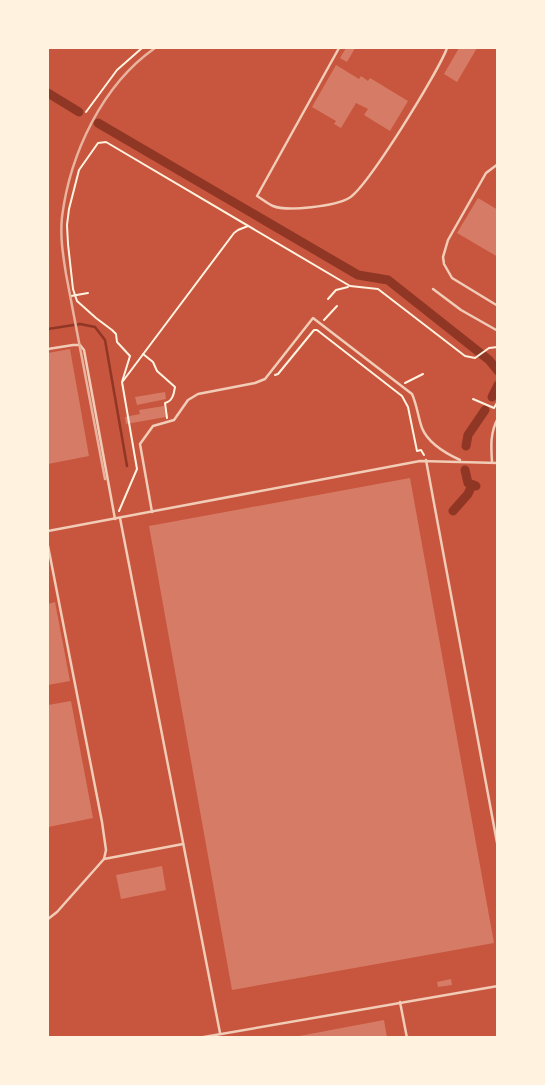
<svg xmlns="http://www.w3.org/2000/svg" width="545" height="1085" viewBox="0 0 545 1085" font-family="Barlow,sans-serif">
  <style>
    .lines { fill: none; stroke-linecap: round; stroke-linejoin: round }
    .stream { stroke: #8f3625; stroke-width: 2.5 }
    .canal { stroke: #8f3625; stroke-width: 9 }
    .building { fill: #d67c66 }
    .path { stroke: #fff3e0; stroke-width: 2 }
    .service { stroke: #f1ccb7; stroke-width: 2.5 }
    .rail { stroke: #e9b49f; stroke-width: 2.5 }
  </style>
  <rect width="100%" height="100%" fill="#c8553d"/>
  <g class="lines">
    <path class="stream" d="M48,329L80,324L95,327L105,340L127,466"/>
    <g class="canal">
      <path d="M48,93L79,112"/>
      <path d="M98,123L358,275L388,280L489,360L498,371"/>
      <path d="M492,397L498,385"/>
      <path d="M466,446L468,435L485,410"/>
      <path d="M465,470L468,483L476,486"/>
      <path d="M453,511L468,494L472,485"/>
    </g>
  </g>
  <g class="building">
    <path d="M346,48H355L347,62L340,58Z"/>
    <path d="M459,48H477L457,82L444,74Z"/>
    <path d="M336,65L359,79L361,76L368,81L370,78L408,101L390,131L364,115L368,109L356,103L341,128L334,124L336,121L312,107Z"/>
    <path d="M478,198L498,210V257L457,233Z"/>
    <path d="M70,349L89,456L48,464V353Z"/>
    <path d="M165,392L166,399L137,405L135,397Z"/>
    <path d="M164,406L166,417L126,424L125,417L140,414L139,410Z"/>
    <path d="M410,478L494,943L232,990L149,526Z"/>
    <path d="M55,602L70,681L48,685V604Z"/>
    <path d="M71,701L93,818L48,827V705Z"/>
    <path d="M162,866L166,890L121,899L116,875Z"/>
    <path d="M451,979L452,985L438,987L437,982Z"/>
    <path d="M384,1020L387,1038H294V1037Z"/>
  </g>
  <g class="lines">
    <g class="path">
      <path d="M86,112L117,70L142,48"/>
      <path d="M71,296L88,293"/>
      <path d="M328,299L336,290L348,287"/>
      <path d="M324,320L337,306"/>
      <path d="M143,354L153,362L157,371L175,387C174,393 173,401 165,403L167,418"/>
      <path d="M275,375L278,374L314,330H317L402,396L408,407L417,451L421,450L424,455"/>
      <path d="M123,381L234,233L238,230L248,226"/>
      <path d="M405,383L423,374"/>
      <path d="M473,399L494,408L498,401"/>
      <path d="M119,511L137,469L122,382L130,356L117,342L116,334L112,330L96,318L77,301L73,289L68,244L67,225L69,209L79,170L98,143L106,142L350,286L378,289L465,356L475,358L489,348L498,347"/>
    </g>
    <g class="service">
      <path d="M339,48L257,196C262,199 268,204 273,206C287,212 336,206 349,198C367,188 439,71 447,48"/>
      <path d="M498,164L486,173L448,240L443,257L444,264L452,278L498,306"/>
      <path d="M433,289L461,310L498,331"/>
      <path d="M48,349L73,345H80L84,350L115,519"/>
      <path d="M426,460L498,848"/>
      <path d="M492,462C491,446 490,433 498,418"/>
      <path d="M152,512L140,444L153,426L174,420L188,400L198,394L255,383L265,379L313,318L412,394C417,405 418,417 422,428C428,443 447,454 460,460"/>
      <path d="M120,518L220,1033"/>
      <path d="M48,531L420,461L498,463"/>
      <path d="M48,546L102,822L106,850L104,859L57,912L48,919"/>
      <path d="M104,859L183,844"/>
      <path d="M400,1002L407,1038"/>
      <path d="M198,1038L498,986"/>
    </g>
    <path class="rail" d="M105,479L66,274C63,255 60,237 62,217C70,154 102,85 155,48"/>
  </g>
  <rect width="545" height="1085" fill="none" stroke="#fff3e0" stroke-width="98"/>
</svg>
